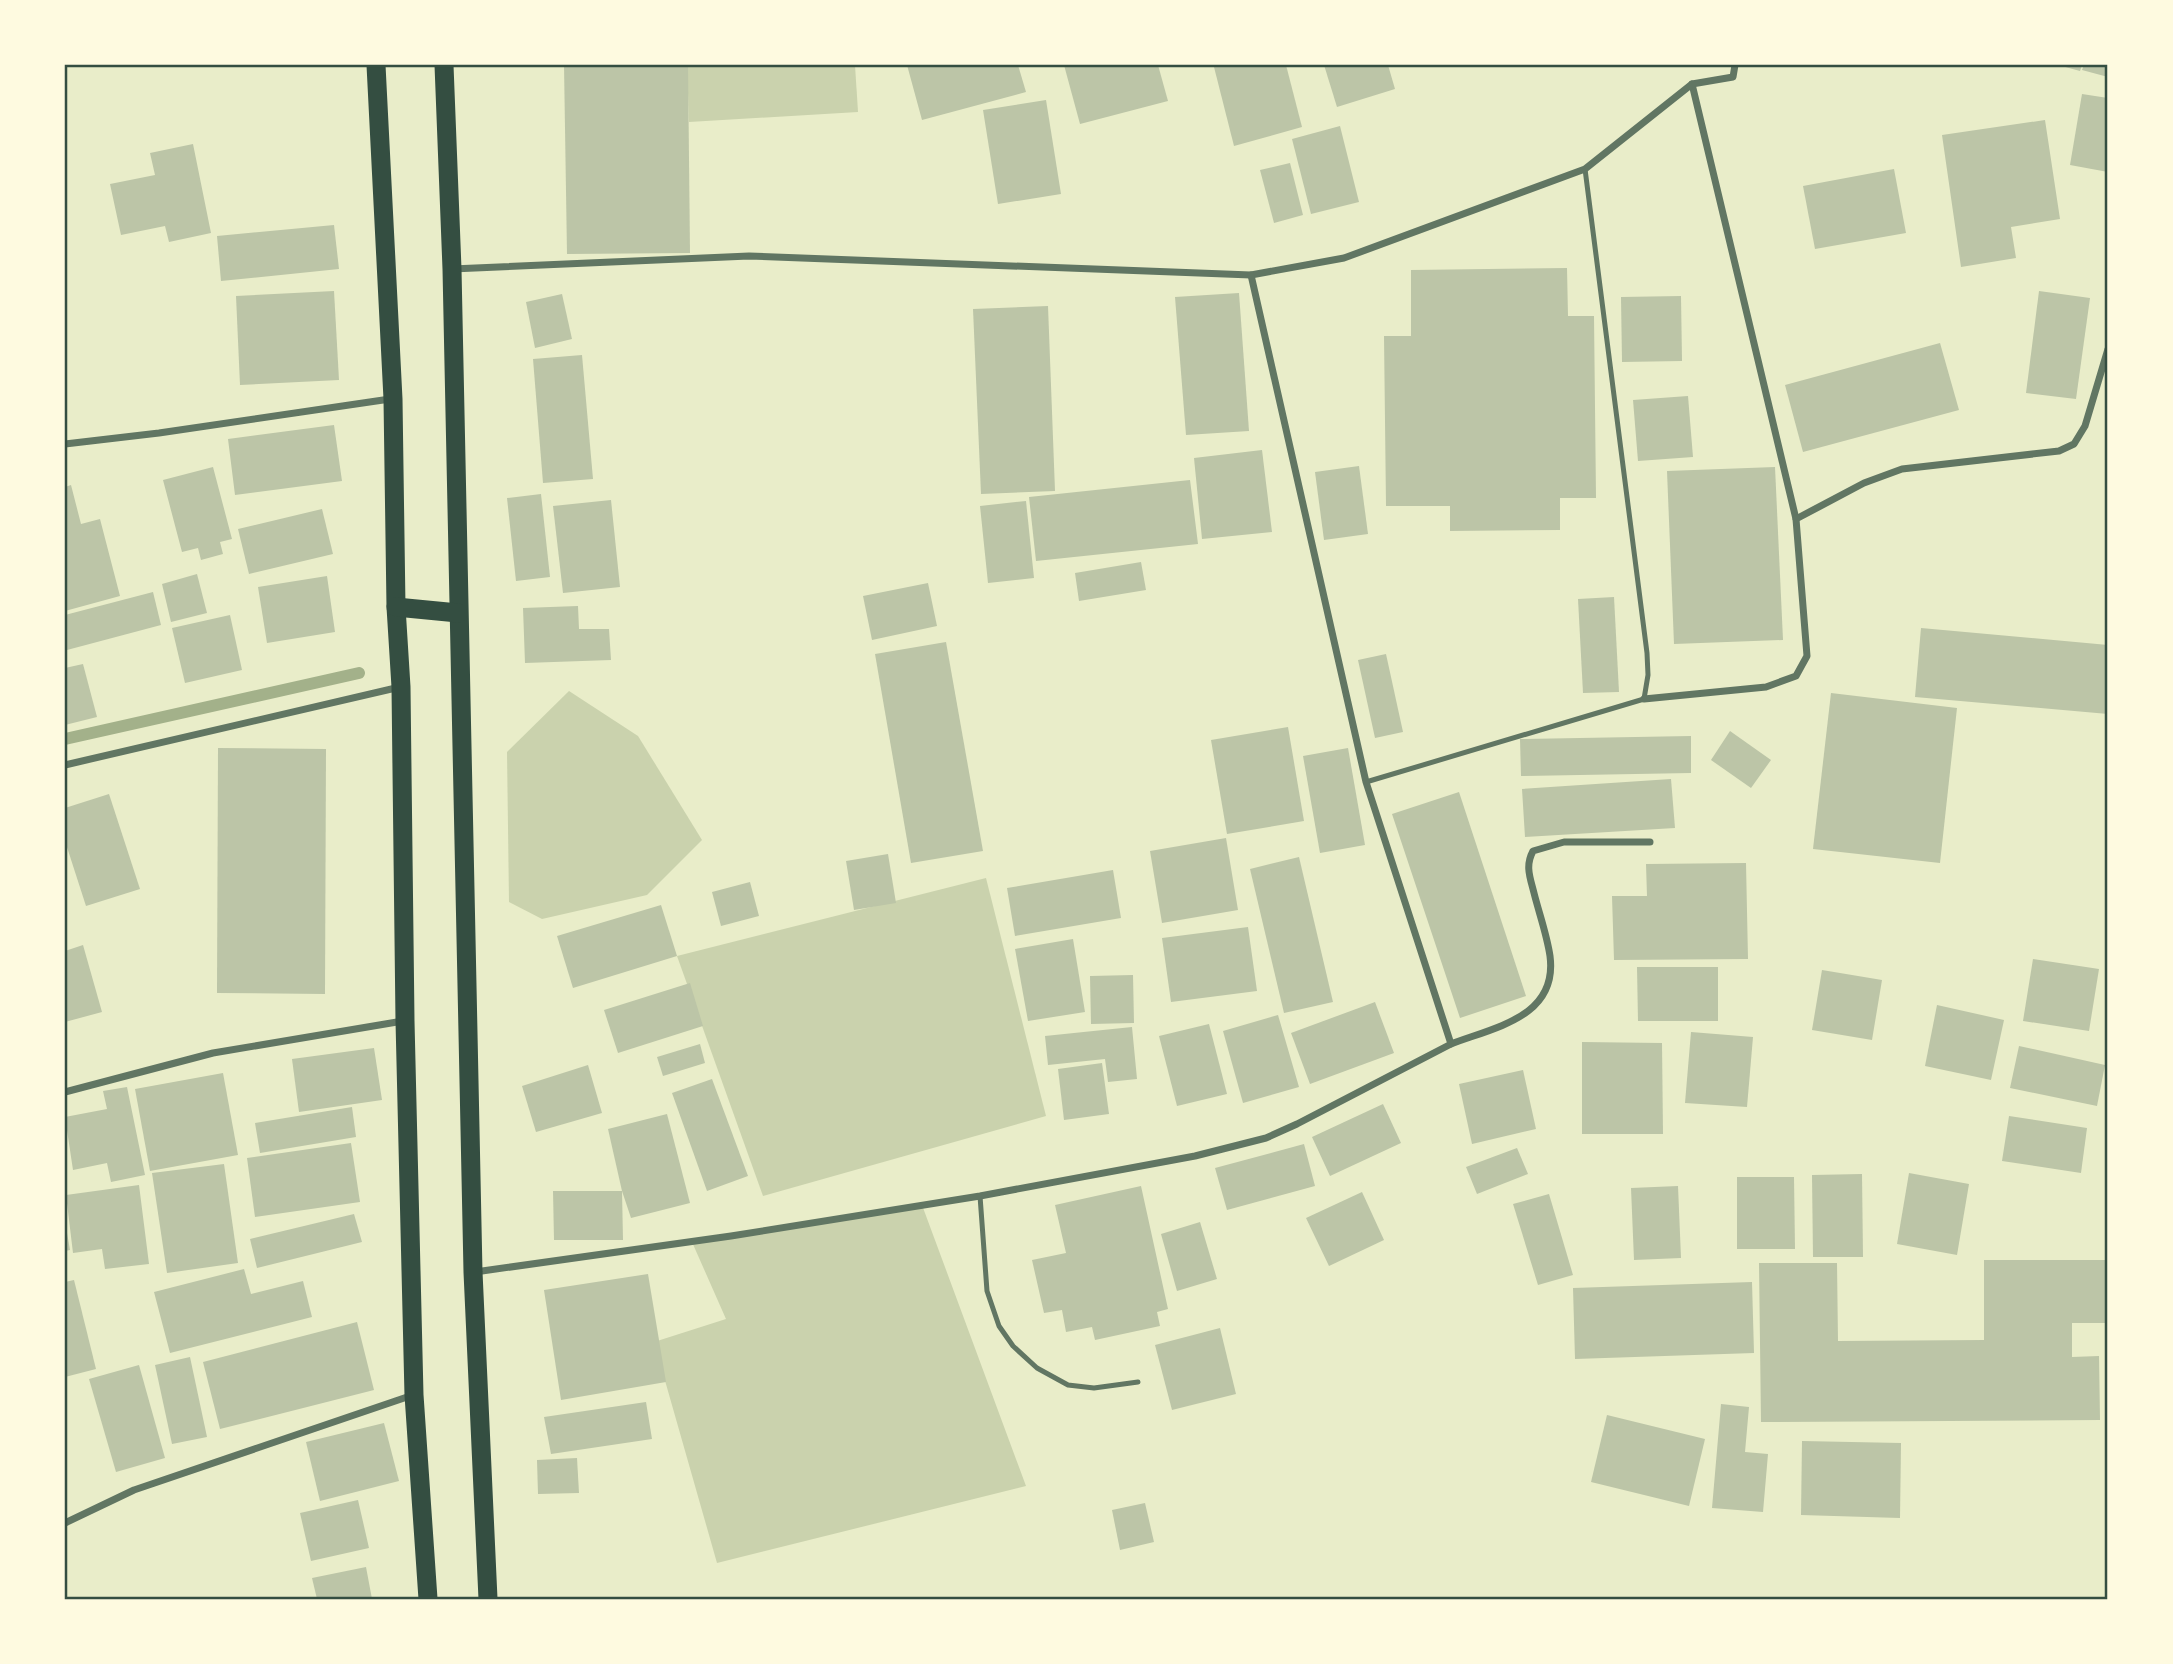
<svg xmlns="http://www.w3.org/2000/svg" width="2173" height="1664" viewBox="0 0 2173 1664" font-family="'Public Sans',sans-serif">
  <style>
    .green { fill: #cad2ad }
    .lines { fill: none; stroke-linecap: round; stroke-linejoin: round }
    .stream { stroke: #a3b18a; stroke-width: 12 }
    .building { fill: #bcc5a7 }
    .service { stroke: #617663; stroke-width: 5 }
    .minor { stroke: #617663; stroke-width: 7 }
    .trunk { stroke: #344e41; stroke-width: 19 }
    .neatline { fill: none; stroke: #344e41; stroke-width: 2.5 }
  </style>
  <rect width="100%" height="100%" fill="#e9edc9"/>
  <g class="green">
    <path d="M687,65H855L858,112L689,122Z"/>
    <path d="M569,691L638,736L702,840L647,895L542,919L509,902L507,752Z"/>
    <path d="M986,878L1046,1116L763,1196L677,956Z"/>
    <path d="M922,1205L1026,1486L717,1563L654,1342L726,1319L692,1242Z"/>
  </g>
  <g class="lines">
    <path class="stream" d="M65,739L359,673"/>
  </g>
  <g class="building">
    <path d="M564,65H688L690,253L567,254Z"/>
    <path d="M907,65H1018L1026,92L922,120Z"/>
    <path d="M1064,65H1158L1168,101L1080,124Z"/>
    <path d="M1223,65H1286L1302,127L1234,146L1214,67Z"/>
    <path d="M1324,65H1388L1395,89L1337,107Z"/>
    <path d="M2058,65H2082L2080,71Z"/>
    <path d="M2084,65H2108V77L2082,70Z"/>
    <path d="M2082,94L2108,98V172L2070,165Z"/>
    <path d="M1046,100L1061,194L998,204L983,110Z"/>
    <path d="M2045,120L2060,219L2011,227L2016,258L1961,267L1942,135Z"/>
    <path d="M1340,126L1359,202L1311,214L1292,139Z"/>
    <path d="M193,144L211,233L169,242L165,226L121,235L110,184L155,175L150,153Z"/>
    <path d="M1290,163L1303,215L1274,223L1260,170Z"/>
    <path d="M1894,169L1906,233L1815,249L1803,186Z"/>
    <path d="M334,225L339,269L221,281L217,236Z"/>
    <path d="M1567,268L1568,316H1594L1596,498H1560V530L1450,531V506H1386L1384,336H1411V270Z"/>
    <path d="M334,291L339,380L240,385L236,296Z"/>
    <path d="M2039,291L2090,298L2076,399L2026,393Z"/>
    <path d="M1239,293L1249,431L1186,435L1175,297Z"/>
    <path d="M562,294L572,339L535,348L526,302Z"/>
    <path d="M1681,296L1682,361L1622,362L1621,297Z"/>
    <path d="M1048,306L1055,491L981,494L973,309Z"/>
    <path d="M1940,343L1959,410L1803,452L1785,385Z"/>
    <path d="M582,355L593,479L543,483L533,359Z"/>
    <path d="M1688,396L1693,457L1638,461L1633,400Z"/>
    <path d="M334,425L342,481L235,495L228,439Z"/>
    <path d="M1262,450L1272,532L1202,539L1194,458Z"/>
    <path d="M1359,466L1368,534L1324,540L1315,472Z"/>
    <path d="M213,467L232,539L220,542L223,554L201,560L198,548L182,552L163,480Z"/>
    <path d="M1775,467L1783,640L1674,644L1667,471Z"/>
    <path d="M1190,480L1198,544L1036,561L1029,497Z"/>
    <path d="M71,485L81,524L100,519L120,596L65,611V487Z"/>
    <path d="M541,494L550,577L516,581L507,498Z"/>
    <path d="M611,500L620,587L563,593L553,506Z"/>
    <path d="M1026,501L1034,578L988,583L980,506Z"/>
    <path d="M322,509L333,554L249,574L238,529Z"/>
    <path d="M1141,562L1146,590L1079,601L1075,573Z"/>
    <path d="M197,574L207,613L171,622L162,584Z"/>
    <path d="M327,576L335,632L267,643L258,587Z"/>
    <path d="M928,583L937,626L872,640L863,596Z"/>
    <path d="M153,592L161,625L67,650L65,643V615Z"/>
    <path d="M1614,597L1619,692L1583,693L1578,599Z"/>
    <path d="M578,606L579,629H609L611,660L525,663L523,608Z"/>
    <path d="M230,615L242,670L185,683L172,628Z"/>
    <path d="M1921,628L2108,645V714L1915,697Z"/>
    <path d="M946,642L983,851L911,863L875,654Z"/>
    <path d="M1386,654L1403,732L1375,738L1358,660Z"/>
    <path d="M83,664L97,717L65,725V668Z"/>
    <path d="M1831,693L1957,708L1940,863L1813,849Z"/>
    <path d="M1288,727L1304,821L1227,834L1211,740Z"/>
    <path d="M1730,731L1771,760L1751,788L1711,760Z"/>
    <path d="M1691,736V773L1521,776L1520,739Z"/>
    <path d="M218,748L326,749L325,994L217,993Z"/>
    <path d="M1348,748L1365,845L1320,853L1303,756Z"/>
    <path d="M1671,779L1675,828L1525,837L1522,789Z"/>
    <path d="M1459,792L1526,996L1460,1018L1392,814Z"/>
    <path d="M109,794L140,889L86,906L65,841V808Z"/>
    <path d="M1226,838L1238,910L1162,923L1150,851Z"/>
    <path d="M888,854L896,903L854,910L846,861Z"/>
    <path d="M1299,857L1333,1002L1284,1013L1250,869Z"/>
    <path d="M1746,863L1748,959L1614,960L1612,896H1647L1646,864Z"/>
    <path d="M1113,870L1121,918L1015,936L1007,888Z"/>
    <path d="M750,882L759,916L721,926L712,892Z"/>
    <path d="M661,905L677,956L573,988L557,936Z"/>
    <path d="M1248,927L1257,991L1171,1002L1162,938Z"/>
    <path d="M1073,939L1085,1012L1028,1021L1015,949Z"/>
    <path d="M83,945L102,1012L65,1022V951Z"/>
    <path d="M2033,959L2099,969L2089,1031L2023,1021Z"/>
    <path d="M1637,967H1718V1021H1638Z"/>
    <path d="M1822,970L1882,980L1872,1040L1812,1030Z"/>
    <path d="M1133,975L1134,1023L1091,1024L1090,976Z"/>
    <path d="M690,983L703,1026L618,1053L604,1010Z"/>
    <path d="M1375,1002L1394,1053L1310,1084L1291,1033Z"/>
    <path d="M1937,1005L2004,1020L1991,1080L1925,1066Z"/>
    <path d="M1278,1015L1299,1087L1243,1103L1223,1031Z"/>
    <path d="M1209,1024L1227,1094L1177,1106L1159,1036Z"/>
    <path d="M1132,1027L1137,1079L1108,1082L1105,1059L1048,1065L1045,1036Z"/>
    <path d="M1691,1032L1753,1037L1747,1107L1685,1103Z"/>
    <path d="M1582,1042L1662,1043L1663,1134H1582Z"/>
    <path d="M700,1044L705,1063L663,1076L657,1057Z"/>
    <path d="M2019,1046L2105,1065L2097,1106L2010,1088Z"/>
    <path d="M374,1048L382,1100L299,1112L292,1059Z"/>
    <path d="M1102,1063L1109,1114L1064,1120L1058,1069Z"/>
    <path d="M588,1065L602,1113L536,1132L522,1086Z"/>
    <path d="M1523,1070L1536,1129L1472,1144L1459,1084Z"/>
    <path d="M223,1073L238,1155L150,1171L135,1089Z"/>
    <path d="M712,1079L748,1176L707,1191L672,1093Z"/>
    <path d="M127,1087L145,1175L111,1182L107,1163L73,1170L65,1117L107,1109L103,1091Z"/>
    <path d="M1383,1104L1401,1143L1330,1176L1312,1137Z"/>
    <path d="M352,1107L356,1137L260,1153L255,1123Z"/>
    <path d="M667,1114L690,1203L631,1218L622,1191L608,1129Z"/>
    <path d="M2009,1116L2087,1128L2081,1173L2002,1161Z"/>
    <path d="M351,1143L360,1202L255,1217L247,1158Z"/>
    <path d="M1304,1144L1315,1186L1227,1210L1215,1168Z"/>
    <path d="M1517,1148L1528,1174L1477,1194L1466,1167Z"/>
    <path d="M224,1164L238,1263L167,1273L152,1173Z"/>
    <path d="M1909,1173L1969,1184L1957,1255L1897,1244Z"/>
    <path d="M1862,1174L1863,1257H1813L1812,1175Z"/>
    <path d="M1737,1177H1794L1795,1249H1737Z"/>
    <path d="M139,1185L149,1264L105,1269L102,1249L73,1253L66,1195Z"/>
    <path d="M1141,1186L1168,1309L1157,1312L1160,1326L1095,1340L1092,1327L1066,1332L1062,1310L1044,1313L1032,1260L1066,1253L1055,1205Z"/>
    <path d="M1678,1186L1681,1258L1634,1260L1631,1188Z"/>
    <path d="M553,1191H622L623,1240H554Z"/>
    <path d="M1362,1192L1384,1240L1329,1266L1306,1218Z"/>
    <path d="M1549,1194L1573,1275L1538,1285L1513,1204Z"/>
    <path d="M354,1214L362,1242L257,1268L250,1239Z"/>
    <path d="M1200,1222L1217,1279L1177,1291L1161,1234Z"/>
    <path d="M65,1227H66L70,1250L65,1251Z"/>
    <path d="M1984,1260H2108V1323H2072V1357L2099,1356L2100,1420L1761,1422L1759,1263H1837L1838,1341L1984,1340Z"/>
    <path d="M244,1269L251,1294L303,1281L312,1317L170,1353L154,1292Z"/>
    <path d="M648,1274L666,1382L561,1400L544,1290Z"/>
    <path d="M74,1280L96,1369L65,1377V1282Z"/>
    <path d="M1752,1282L1754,1353L1575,1359L1573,1288Z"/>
    <path d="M357,1322L374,1390L220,1429L203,1362Z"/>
    <path d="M1220,1328L1236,1394L1172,1410L1155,1345Z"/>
    <path d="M190,1357L207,1437L172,1444L155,1365Z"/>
    <path d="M139,1365L165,1458L116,1472L89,1379Z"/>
    <path d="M646,1402L652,1439L551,1454L544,1417Z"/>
    <path d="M1721,1404L1749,1407L1745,1452L1768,1454L1763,1512L1712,1508Z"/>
    <path d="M1607,1415L1705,1439L1689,1506L1591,1482Z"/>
    <path d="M384,1423L399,1481L320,1501L306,1442Z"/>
    <path d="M1802,1441L1901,1443L1900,1518L1801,1515Z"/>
    <path d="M577,1458L579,1493L538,1494L537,1460Z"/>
    <path d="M358,1500L369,1548L311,1561L300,1513Z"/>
    <path d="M1145,1503L1154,1542L1120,1550L1112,1510Z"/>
    <path d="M366,1567L372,1599H317L312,1578Z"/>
  </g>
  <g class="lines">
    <g class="service">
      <path d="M1366,782L1644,699L1648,675L1647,653L1585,169"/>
      <path d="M980,1196L987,1291L999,1326L1013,1346L1037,1368L1068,1385L1094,1388L1138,1382"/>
    </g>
    <g class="minor">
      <path d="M1692,84L1796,519"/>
      <path d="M452,269L749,256L1251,275L1344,258L1585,169L1692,84L1733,77L1735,65"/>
      <path d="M65,444L159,433L390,399"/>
      <path d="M1644,699L1766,687L1796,676L1807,656L1796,519L1864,483L1902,469L2059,451L2074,444L2085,426L2108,349"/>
      <path d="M65,765L400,687"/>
      <path d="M1451,1044C1495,1027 1558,1017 1550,956C1547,935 1539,913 1534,893C1530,877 1525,866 1533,851L1564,842H1650"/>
      <path d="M65,1092L213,1053L403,1021"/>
      <path d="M475,1272L731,1236L980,1196L1195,1156L1266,1138L1297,1124L1451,1044L1366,782L1251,275"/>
      <path d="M65,1523L134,1490L413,1395"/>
    </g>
    <g class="trunk">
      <path d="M376,65L393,399L396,607L401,687L405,1021L414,1395L428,1599"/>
      <path d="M444,65L452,269L473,1272L488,1599"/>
      <path d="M396,607L458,613"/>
    </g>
  </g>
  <rect width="2173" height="1664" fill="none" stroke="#fefae0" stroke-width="133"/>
  <rect x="66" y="66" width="2040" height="1532" class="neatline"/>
</svg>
